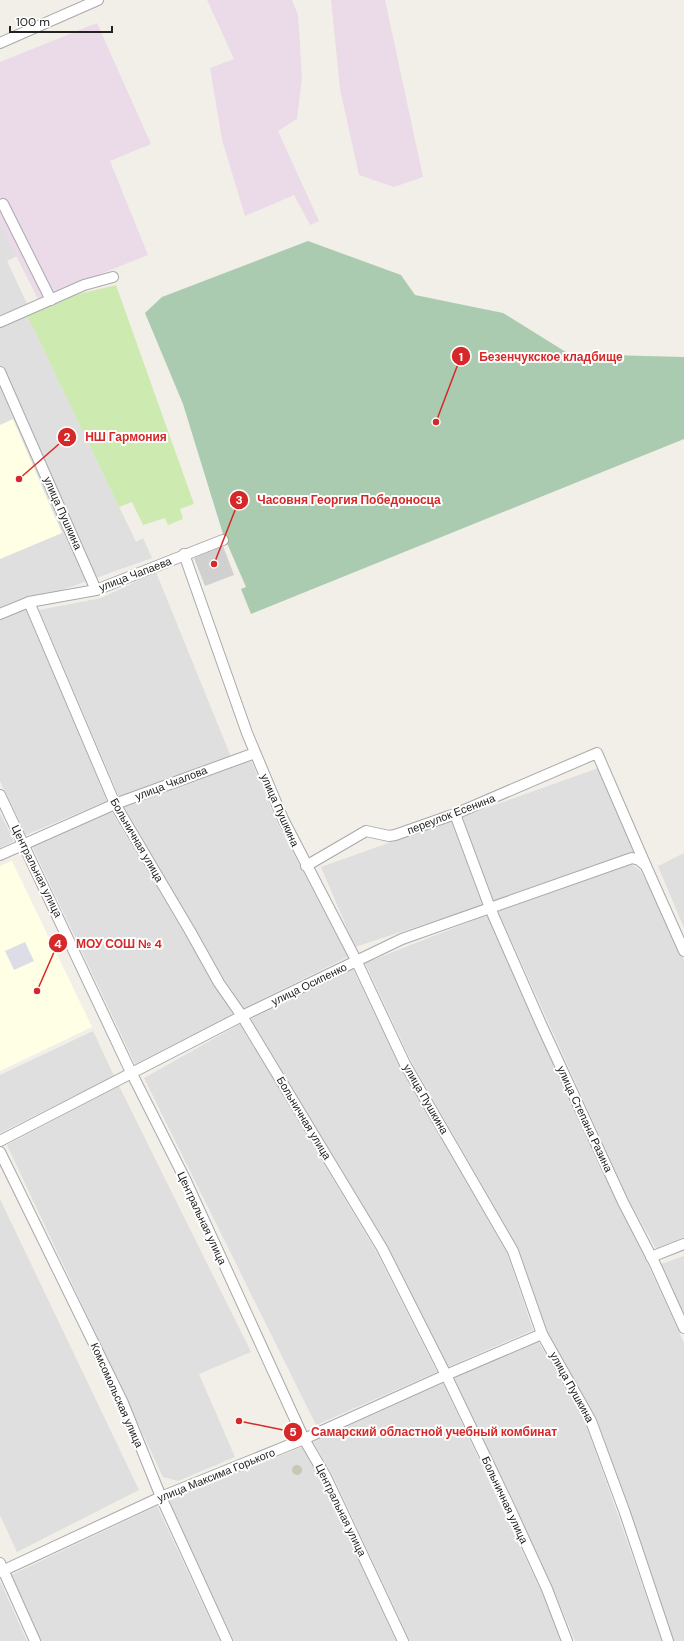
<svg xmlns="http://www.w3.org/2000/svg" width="684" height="1641" viewBox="0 0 684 1641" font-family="'DM Sans',sans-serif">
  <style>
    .residential { fill: #e0dfdf }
    .industrial { fill: #ebdbe8 }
    .education { fill: #ffffe5 }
    .religious { fill: #d0d0d0 }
    .construction { fill: #c7c7b4 }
    .grass { fill: #cdebb0 }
    .cemetery { fill: #aacbaf }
    .plaza { fill: #dddde8 }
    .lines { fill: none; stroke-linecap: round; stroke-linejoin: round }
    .minor-casing { stroke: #a9a9a9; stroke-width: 12 }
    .minor { stroke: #fff; stroke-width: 10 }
    .labels { text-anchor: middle; stroke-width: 4; stroke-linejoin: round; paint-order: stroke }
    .street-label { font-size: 11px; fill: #222; stroke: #fff }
    .leader { fill: none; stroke: #d62828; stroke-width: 1.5 }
    .callout-dot { fill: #d62828; stroke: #fff; stroke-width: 1.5 }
    .mark-label { font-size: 12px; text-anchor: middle; font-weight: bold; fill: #fff }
    .callout-label { font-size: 12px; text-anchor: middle; font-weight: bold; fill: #d62828; stroke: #fff; stroke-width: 4; stroke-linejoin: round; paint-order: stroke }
  </style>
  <rect width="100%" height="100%" fill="#f2efe9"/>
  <g class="residential">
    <path d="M0,212L21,254L7,261L28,306L0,317Z"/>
    <path d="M27,315L136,542L143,538L152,558L0,612V328Z"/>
    <path d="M156,572L231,757L120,799L39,610L101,598Z"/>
    <path d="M26,609L107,801L26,835L0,781V620Z"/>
    <path d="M251,760L277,822L348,957L244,1008L224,979L124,807Z"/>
    <path d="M601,767L634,852L486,904L355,947L321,867Z"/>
    <path d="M112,812L233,1014L135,1064L32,846Z"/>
    <path d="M0,813L14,841L0,848Z"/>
    <path d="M684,853V928L658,866Z"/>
    <path d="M631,864L640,870L664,914L684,960V1239L656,1249L628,1199L498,911Z"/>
    <path d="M487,915L684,1343V1641H674L597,1419L546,1331L518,1248L411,1061L365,963Z"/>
    <path d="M353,969L400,1067L507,1253L533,1330L448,1367L387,1245L251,1019Z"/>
    <path d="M240,1024L376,1251L437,1372L316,1425L144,1078Z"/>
    <path d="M93,1031L114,1076L0,1133V1075Z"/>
    <path d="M119,1086L251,1352L199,1374L235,1457L178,1481L163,1477L7,1145Z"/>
    <path d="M0,1199L139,1490L17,1552L0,1515Z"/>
    <path d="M684,1256V1317L661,1264Z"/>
    <path d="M538,1341L586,1424L662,1641H575L552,1586L454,1378Z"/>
    <path d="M443,1383L541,1591L562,1641H410L332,1474L313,1442Z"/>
    <path d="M302,1447L321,1480L396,1641H234L168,1501Z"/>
    <path d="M157,1506L220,1641H40L11,1575Z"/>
    <path d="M0,1581L27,1641H0Z"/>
  </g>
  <g class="industrial">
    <path d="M207,0H292L298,15L302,77L297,119L278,131L319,221L310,225L294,195L245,216L222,140L210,68L234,59Z"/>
    <path d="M331,0H385L423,177L394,187L359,175L340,89Z"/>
    <path d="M97,23L151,144L110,161L148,255L38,299L0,224V62Z"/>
  </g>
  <g class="education">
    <path d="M13,419L62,533L0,559V425Z"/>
    <path d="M12,861L92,1027L0,1071V866Z"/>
  </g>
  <path class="religious" d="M223,546L234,575L205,586L194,558Z"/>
  <circle class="construction" cx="297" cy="1470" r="5"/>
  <path class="grass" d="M116,285L194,504L180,509L183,519L168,525L165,518L143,525L132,502L119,507L27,315L70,296Z"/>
  <path class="cemetery" d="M308,241L401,275L415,295L503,313L569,354L684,357V439L251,614L241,589L246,587L223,534L183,404L145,313L162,297Z"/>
  <path class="plaza" d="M25,942L34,961L14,970L5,951Z"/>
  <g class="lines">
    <defs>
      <g id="minor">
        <path d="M0,43L98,0"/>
        <path d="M3,204L51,300"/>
        <path d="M0,322L84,285L113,277"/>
        <path d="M0,372L96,590"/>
        <path d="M184,554L247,733L283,819L356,960L405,1064L513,1251L542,1334L591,1421L625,1513L668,1641"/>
        <path d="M29,602L115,804L190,931L219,983L242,1016L382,1248L446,1375L507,1502L547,1589L567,1641"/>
        <path d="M0,614L29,602L96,590L223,540"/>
        <path d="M0,795L129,1068L186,1181L304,1439L326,1477L403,1641"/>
        <path d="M455,814L490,908L541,1024L623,1202L655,1264L684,1328"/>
        <path d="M0,855L115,804L255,753"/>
        <path d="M306,866L366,831L389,836L395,835L455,814L597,753L646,866"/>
        <path d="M0,1141L242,1016L402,939L632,858L639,860L646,866L684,951"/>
        <path d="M0,1152L123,1403L161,1497L227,1641"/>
        <path d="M651,1257L684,1244"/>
        <path d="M0,1563L35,1641"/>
        <path d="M0,1572L161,1497L304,1439L446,1375L542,1334"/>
      </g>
    </defs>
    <use href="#minor" class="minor-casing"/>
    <use href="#minor" class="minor"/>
  </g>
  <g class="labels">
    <g class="street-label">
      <text transform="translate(63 513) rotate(66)" y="4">улица Пушкина</text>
      <text transform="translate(135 574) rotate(-21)" y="4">улица Чапаева</text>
      <text transform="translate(171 783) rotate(-21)" y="4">улица Чкалова</text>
      <text transform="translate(280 810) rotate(66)" y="4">улица Пушкина</text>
      <text transform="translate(451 814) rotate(-21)" y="4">переулок Есенина</text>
      <text transform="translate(137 840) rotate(60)" y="4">Больничная улица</text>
      <text transform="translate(37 871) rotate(64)" y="4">Центральная улица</text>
      <text transform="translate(309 984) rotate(-26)" y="4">улица Осипенко</text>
      <text transform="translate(426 1099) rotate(60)" y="4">улица Пушкина</text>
      <text transform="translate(304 1118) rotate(59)" y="4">Больничная улица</text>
      <text transform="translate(585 1119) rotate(65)" y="4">улица Степана Разина</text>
      <text transform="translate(202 1218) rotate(65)" y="4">Центральная улица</text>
      <text transform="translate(572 1387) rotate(61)" y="4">улица Пушкина</text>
      <text transform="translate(117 1395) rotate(66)" y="4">Комсомольская улица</text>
      <text transform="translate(216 1475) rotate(-22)" y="4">улица Максима Горького</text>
      <text transform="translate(505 1500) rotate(65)" y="4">Больничная улица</text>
      <text transform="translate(341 1510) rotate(64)" y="4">Центральная улица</text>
    </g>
  </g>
  <path class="leader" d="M436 422L461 356M19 479L67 437M214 564L239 500M37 991L58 943M239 1421L293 1432"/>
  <g class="callout-dot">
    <circle cx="436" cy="422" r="4"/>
    <circle cx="19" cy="479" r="4"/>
    <circle cx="214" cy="564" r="4"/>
    <circle cx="37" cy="991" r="4"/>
    <circle cx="239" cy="1421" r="4"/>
    <circle cx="461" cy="356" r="10"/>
    <circle cx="67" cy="437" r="10"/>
    <circle cx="239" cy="500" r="10"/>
    <circle cx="58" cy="943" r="10"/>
    <circle cx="293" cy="1432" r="10"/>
  </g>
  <g class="mark-label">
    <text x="461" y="361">1</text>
    <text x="67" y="441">2</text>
    <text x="239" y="504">3</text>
    <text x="58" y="948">4</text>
    <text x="293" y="1436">5</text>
  </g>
  <g class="callout-label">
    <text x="551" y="361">Безенчукское кладбище</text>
    <text x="126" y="441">НШ Гармония</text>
    <text x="349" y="504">Часовня Георгия Победоносца</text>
    <text x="119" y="948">МОУ СОШ № 4</text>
    <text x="434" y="1436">Самарский областной учебный комбинат</text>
  </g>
  <path d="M10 26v6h102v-6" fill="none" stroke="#222222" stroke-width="2"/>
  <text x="16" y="26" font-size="12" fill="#222222" stroke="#ffffff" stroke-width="3" paint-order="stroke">100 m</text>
</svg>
